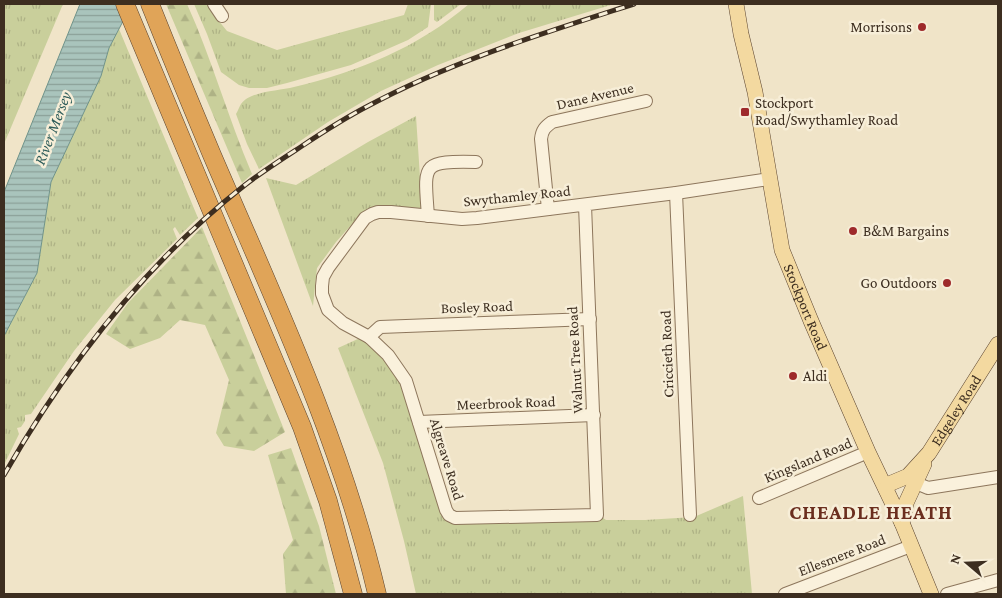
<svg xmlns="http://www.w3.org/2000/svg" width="1002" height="598" viewBox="0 0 1002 598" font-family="'Crimson Pro',serif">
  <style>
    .grass { fill: url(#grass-tufts) }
    .forest { fill: url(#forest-firs) }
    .water { fill: url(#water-rules); stroke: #6f938a }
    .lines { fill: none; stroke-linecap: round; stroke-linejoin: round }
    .minor-casing { stroke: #8d765c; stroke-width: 14 }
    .major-casing { stroke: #5b4430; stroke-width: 16 }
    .highway-casing { stroke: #5b4430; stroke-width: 19 }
    .minor { stroke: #faf1dc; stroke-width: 12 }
    .major { stroke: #f3d9a0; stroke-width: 15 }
    .highway { stroke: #e0a458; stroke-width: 18 }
    .rail-casing { stroke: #3d2e20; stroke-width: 5 }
    .rail { stroke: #f7eed8; stroke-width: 3; stroke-dasharray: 9; stroke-linecap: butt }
    .poi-dot { fill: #9e2a2b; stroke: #f7eed8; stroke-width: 2 }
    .labels { text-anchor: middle; stroke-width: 5; stroke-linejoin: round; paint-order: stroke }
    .poi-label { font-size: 15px; fill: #3d2e20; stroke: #f7eed8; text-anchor: start }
    .street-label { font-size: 15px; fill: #3d2e20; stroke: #f7eed8 }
    .water-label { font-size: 16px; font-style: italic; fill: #2f5d5a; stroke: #f7eed8 }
    .district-label { font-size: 20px; font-weight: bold; letter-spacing: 1px; fill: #6b2e1e; stroke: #f7eed8 }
  </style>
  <defs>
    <pattern id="grass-tufts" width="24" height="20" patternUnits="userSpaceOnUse" patternTransform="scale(1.25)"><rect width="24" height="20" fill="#c9cf9b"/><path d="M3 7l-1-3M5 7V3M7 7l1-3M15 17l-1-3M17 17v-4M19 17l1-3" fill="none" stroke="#aeb285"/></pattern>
    <pattern id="forest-firs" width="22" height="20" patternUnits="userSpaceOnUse" patternTransform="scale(1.25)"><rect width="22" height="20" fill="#c9cf9b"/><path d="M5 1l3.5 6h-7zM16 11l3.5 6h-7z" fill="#aeb285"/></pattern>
    <pattern id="water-rules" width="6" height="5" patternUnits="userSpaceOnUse" patternTransform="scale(1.25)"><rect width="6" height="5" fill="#a9c4bc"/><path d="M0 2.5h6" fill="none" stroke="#8ba098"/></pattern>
  </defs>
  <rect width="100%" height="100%" fill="#f0e4c8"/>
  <g class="grass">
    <path d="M4,4H63L4,144Z"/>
    <path d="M194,4H207L214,15L227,31L277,50L404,15L408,4H431L428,27L408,40L351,65L287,83L267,88H249L239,85L221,72L207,34Z"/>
    <path d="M434,4H461L437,22L434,20Z"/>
    <path d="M469,4H593L594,5L614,4L519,33L438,65L381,91L328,122L259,169L247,144L236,114C238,111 239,107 241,104C250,91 279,91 294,87C360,71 417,48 469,4Z"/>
    <path d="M119,29L198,218L180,235L175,227L173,229L177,239L115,300L74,351L31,414L25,415V421L21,427L17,428L19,434L4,465V336L37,273L51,182L101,76L109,48Z"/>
    <path d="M416,116L422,208L382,207L361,214L336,242L317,268L313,306L266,178L296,185L368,142Z"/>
    <path d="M360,338L379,352L403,384L445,515H599L606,520H645L694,517L743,496L752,594H416L404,541L383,463L338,348Z"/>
  </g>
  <g class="forest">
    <path d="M166,4H187C212,59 228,118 252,174L242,183Z"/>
    <path d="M202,227L285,432L254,451L224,446L216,433L229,380L205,325L180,320L160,338L130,349L106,334L128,303Z"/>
    <path d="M291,448L319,526L336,594H286L283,554L293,540L268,455Z"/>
  </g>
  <path class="water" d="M80,4H132L109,48L101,76L51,182L37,273L4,336V192Z"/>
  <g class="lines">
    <defs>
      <g id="minor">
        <path d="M214,4L222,16"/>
        <path d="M676,193L690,515"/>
        <path d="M585,205L597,515L455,518L449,515L446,510L406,381L388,355L369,337L343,323L328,310L322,294V286L323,277L328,268L365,218L372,214L378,212H391L462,219L477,218L676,193L769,179"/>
        <path d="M548,209L541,139C542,130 545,127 552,122L646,101"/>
        <path d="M428,216C424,163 421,161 476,162"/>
        <path d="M369,337L380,327L590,319"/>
        <path d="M419,422L594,415"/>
        <path d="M916,483L928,488L998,477"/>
        <path d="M759,498L868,452"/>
        <path d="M785,594L911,546"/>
        <path d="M947,594L998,580"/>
      </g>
      <g id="major">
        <path id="s1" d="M736,4L741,34L755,92L782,250L811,321L868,452L902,523L931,594"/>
        <path id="s2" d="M886,489L889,484L908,476L929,453L998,344"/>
        <path d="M902,523L906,503L924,464"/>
      </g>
      <g id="highway">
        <path d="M125,4L302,427L328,501L353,594"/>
        <path d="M150,4C170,54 191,105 212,155C274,299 341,441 377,594"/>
      </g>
    </defs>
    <use href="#minor" class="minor-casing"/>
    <use href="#major" class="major-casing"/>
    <use href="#highway" class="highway-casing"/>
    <use href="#minor" class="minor"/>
    <use href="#major" class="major"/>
    <use href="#highway" class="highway"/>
    <defs>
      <path id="rail" d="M4,475C67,365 144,264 245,185C263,171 282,159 302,146C323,132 345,118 368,106C452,61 544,33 634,4"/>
    </defs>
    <use href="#rail" class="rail-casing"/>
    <use href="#rail" class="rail"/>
  </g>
  <g class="poi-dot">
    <circle cx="922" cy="27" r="5"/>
    <rect x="740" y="107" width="10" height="10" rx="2.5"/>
    <circle cx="853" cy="231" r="5"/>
    <circle cx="947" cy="283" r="5"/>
    <circle cx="793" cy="376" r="5"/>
  </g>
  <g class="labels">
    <g class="poi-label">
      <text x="912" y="32" text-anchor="end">Morrisons</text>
      <text x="755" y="108">Stockport<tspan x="755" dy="17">Road/Swythamley Road</tspan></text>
      <text x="863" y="236">B&amp;M Bargains</text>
      <text x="937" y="288" text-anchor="end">Go Outdoors</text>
      <text x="803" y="381">Aldi</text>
    </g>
    <g class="street-label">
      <text transform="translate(595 96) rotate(-13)" y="5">Dane Avenue</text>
      <text transform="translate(517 196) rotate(-6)" y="5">Swythamley Road</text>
      <text transform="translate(477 307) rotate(-2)" y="5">Bosley Road</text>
      <text dy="5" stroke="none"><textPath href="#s1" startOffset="312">Stockport Road</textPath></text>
      <text transform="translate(667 354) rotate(-92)" y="5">Criccieth Road</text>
      <text transform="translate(575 360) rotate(-93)" y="5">Walnut Tree Road</text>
      <text transform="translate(506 403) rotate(-2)" y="5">Meerbrook Road</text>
      <text dy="5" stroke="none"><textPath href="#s2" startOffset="108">Edgeley Road</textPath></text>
      <text transform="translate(447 459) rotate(73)" y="5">Algreave Road</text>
      <text transform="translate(808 460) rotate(-23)" y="5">Kingsland Road</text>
      <text transform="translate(842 555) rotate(-21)" y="5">Ellesmere Road</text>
    </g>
    <g class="water-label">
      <text transform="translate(52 128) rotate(-69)" y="6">River Mersey</text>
    </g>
    <g class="district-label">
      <text x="871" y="519">CHEADLE HEATH</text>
    </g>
  </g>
  <rect width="1002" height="598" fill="none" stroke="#3d2e20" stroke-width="10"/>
  <g transform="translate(967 563) rotate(289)" stroke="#f7eed8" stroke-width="4" paint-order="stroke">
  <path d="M0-4L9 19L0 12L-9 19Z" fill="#3d2e20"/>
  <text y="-8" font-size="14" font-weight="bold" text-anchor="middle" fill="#3d2e20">N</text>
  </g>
</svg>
